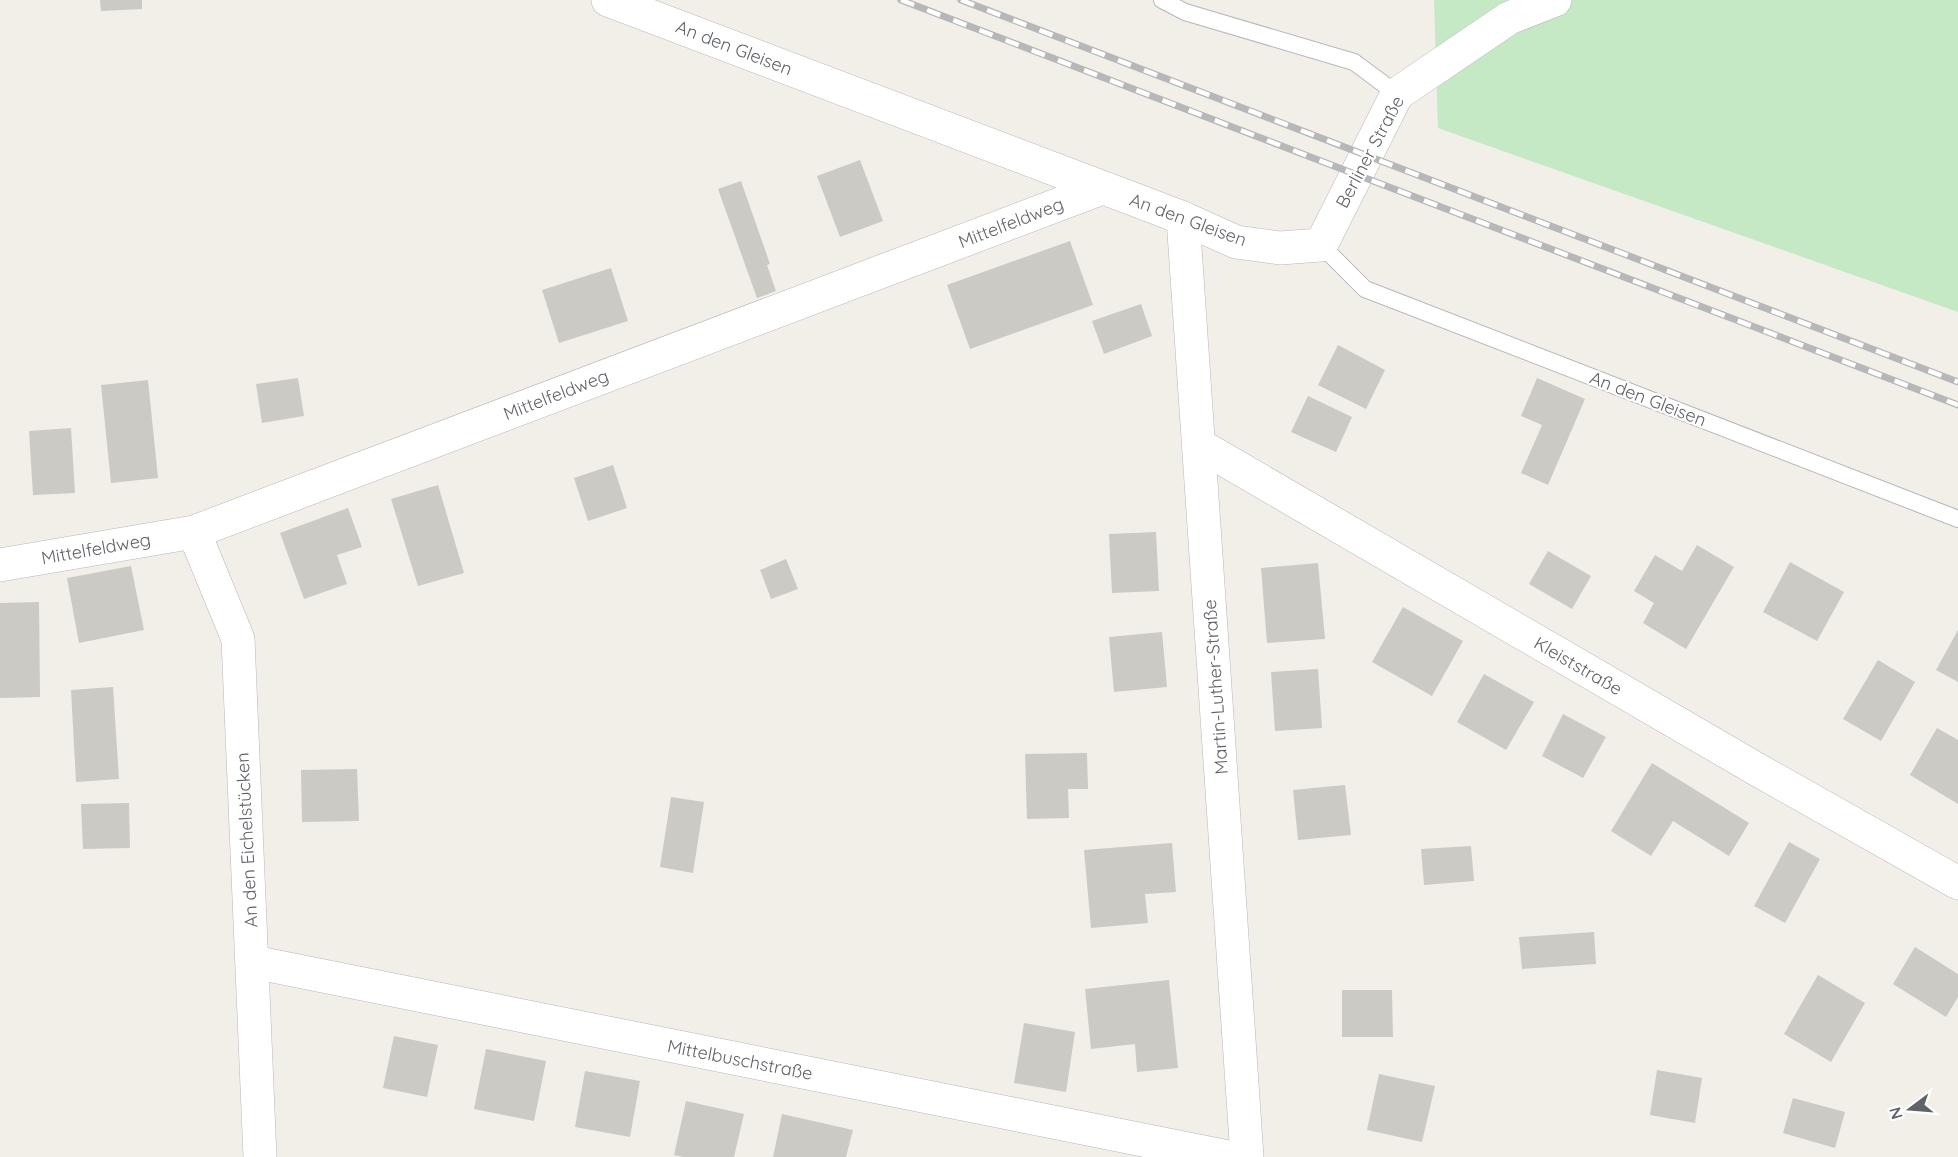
<svg xmlns="http://www.w3.org/2000/svg" width="1958" height="1157" viewBox="0 0 1958 1157" font-family="Quicksand,sans-serif">
  <style>
    .green { fill: #c5e8c5 }
    .building { fill: #cccac5 }
    .lines { fill: none; stroke-linecap: round; stroke-linejoin: round }
    .lane-casing { stroke: #b5b8bc; stroke-width: 18 }
    .street-casing { stroke: #b5b8bc; stroke-width: 34 }
    .lane { stroke: #fff; stroke-width: 16 }
    .street { stroke: #fff; stroke-width: 33 }
    .rail-casing { stroke: #b6b7b8; stroke-width: 7 }
    .rail { stroke: #fff; stroke-width: 4.5; stroke-dasharray: 14; stroke-linecap: butt }
    .labels { text-anchor: middle; stroke-width: 4.5; stroke-linejoin: round; paint-order: stroke }
    .street-label { font-size: 18px; fill: #5f6368; stroke: #fff }
  </style>
  <rect width="100%" height="100%" fill="#f1efe8"/>
  <path class="green" d="M1434,0H1958V312L1438,128Z"/>
  <g class="building">
    <path d="M100,0H142V9L101,11Z"/>
    <path d="M860,160L883,221L840,237L817,176Z"/>
    <path d="M741,181L770,264L767,265L776,291L757,298L718,189Z"/>
    <path d="M1070,241L1093,305L970,349L947,285Z"/>
    <path d="M611,268L628,321L559,343L542,290Z"/>
    <path d="M1141,304L1152,336L1104,354L1092,321Z"/>
    <path d="M1338,345L1385,370L1366,409L1318,385Z"/>
    <path d="M298,378L304,416L262,423L256,384Z"/>
    <path d="M1537,378L1585,399L1548,485L1521,473L1542,425L1521,416Z"/>
    <path d="M148,380L158,478L111,483L101,385Z"/>
    <path d="M1308,396L1352,417L1336,452L1291,432Z"/>
    <path d="M71,428L75,493L33,495L29,431Z"/>
    <path d="M613,465L627,508L588,521L574,478Z"/>
    <path d="M438,485L464,573L418,586L391,499Z"/>
    <path d="M348,508L362,547L337,555L347,584L304,599L280,533Z"/>
    <path d="M1156,532L1159,591L1112,593L1109,534Z"/>
    <path d="M1697,545L1734,567L1686,649L1643,623L1654,603L1634,591L1655,555L1682,571Z"/>
    <path d="M1548,551L1591,576L1572,609L1529,584Z"/>
    <path d="M786,559L798,589L771,599L760,570Z"/>
    <path d="M1790,562L1844,592L1817,641L1763,612Z"/>
    <path d="M1318,563L1325,639L1267,643L1261,568Z"/>
    <path d="M131,566L144,630L79,643L67,578Z"/>
    <path d="M39,602L40,697L0,698V603Z"/>
    <path d="M1403,607L1463,641L1432,696L1372,662Z"/>
    <path d="M1958,630V682L1936,670Z"/>
    <path d="M1162,632L1167,687L1114,692L1109,637Z"/>
    <path d="M1878,660L1915,682L1881,741L1843,719Z"/>
    <path d="M1318,669L1322,728L1275,731L1271,672Z"/>
    <path d="M1484,674L1534,702L1506,750L1457,722Z"/>
    <path d="M113,687L119,779L76,782L71,690Z"/>
    <path d="M1563,714L1606,737L1583,778L1542,756Z"/>
    <path d="M1937,728L1958,740V804L1910,775Z"/>
    <path d="M1087,753L1088,789H1068L1069,818L1027,819L1025,754Z"/>
    <path d="M1652,763L1749,823L1729,856L1673,821L1651,856L1611,831Z"/>
    <path d="M357,769L359,821L302,822L301,770Z"/>
    <path d="M1345,785L1351,835L1298,840L1293,790Z"/>
    <path d="M671,797L704,802L693,873L660,867Z"/>
    <path d="M129,803L130,848L83,849L81,804Z"/>
    <path d="M1789,842L1820,859L1785,923L1754,906Z"/>
    <path d="M1172,843L1176,892L1145,894L1148,923L1091,928L1084,850Z"/>
    <path d="M1471,846L1474,881L1424,885L1421,849Z"/>
    <path d="M1594,932L1596,964L1522,969L1519,937Z"/>
    <path d="M1915,947L1958,974V997L1946,1017L1893,984Z"/>
    <path d="M1818,975L1865,1003L1831,1062L1784,1034Z"/>
    <path d="M1169,980L1178,1068L1137,1072L1135,1044L1091,1049L1085,989Z"/>
    <path d="M1342,990H1392L1393,1037H1342Z"/>
    <path d="M1024,1023L1075,1032L1066,1092L1014,1083Z"/>
    <path d="M394,1036L438,1045L427,1097L383,1088Z"/>
    <path d="M486,1049L546,1061L534,1121L474,1109Z"/>
    <path d="M1657,1070L1702,1078L1695,1123L1650,1115Z"/>
    <path d="M585,1071L640,1081L630,1137L575,1127Z"/>
    <path d="M1379,1074L1435,1086L1422,1142L1367,1130Z"/>
    <path d="M1793,1098L1845,1112L1835,1148L1783,1133Z"/>
    <path d="M686,1101L744,1114L734,1157H683L674,1155Z"/>
    <path d="M782,1114L853,1130L846,1157H773Z"/>
  </g>
  <g class="lines">
    <defs>
      <g id="lane">
        <path d="M1162,0L1185,12L1354,62L1397,94"/>
        <path d="M1321,245L1365,289L1958,519"/>
      </g>
      <g id="street">
        <path d="M608,0L1183,218L1236,242L1280,248L1321,245L1397,94L1509,18L1555,0"/>
        <path d="M1183,218L1247,1157"/>
        <path d="M1199,445L1758,770L1958,883"/>
        <path d="M194,532L238,639L260,1157"/>
        <path d="M0,565L194,532L1102,188"/>
        <path d="M253,962L1228,1157"/>
      </g>
    </defs>
    <use href="#lane" class="lane-casing"/>
    <use href="#street" class="street-casing"/>
    <use href="#lane" class="lane"/>
    <use href="#street" class="street"/>
    <defs>
      <g id="rail">
        <path d="M901,0L1958,405"/>
        <path d="M961,0L1958,382"/>
      </g>
    </defs>
    <use href="#rail" class="rail-casing"/>
    <use href="#rail" class="rail"/>
  </g>
  <g class="labels">
    <g class="street-label">
      <text transform="translate(734 48) rotate(21)" y="6">An den Gleisen</text>
      <text transform="translate(1370 152) rotate(-62)" y="6">Berliner Straße</text>
      <text transform="translate(1188 220) rotate(20)" y="6">An den Gleisen</text>
      <text transform="translate(1011 223) rotate(-21)" y="6">Mittelfeldweg</text>
      <text transform="translate(556 395) rotate(-21)" y="6">Mittelfeldweg</text>
      <text transform="translate(1648 399) rotate(21)" y="6">An den Gleisen</text>
      <text transform="translate(96 549) rotate(-10)" y="6">Mittelfeldweg</text>
      <text transform="translate(1578 666) rotate(30)" y="6">Kleiststraße</text>
      <text transform="translate(1216 687) rotate(-94)" y="6">Martin-Luther-Straße</text>
      <text transform="translate(247 840) rotate(-93)" y="6">An den Eichelstücken</text>
      <text transform="translate(740 1060) rotate(11)" y="6">Mittelbuschstraße</text>
    </g>
  </g>
  <g transform="translate(1910 1109) rotate(254)" stroke="#ffffff" stroke-width="4.5" paint-order="stroke">
  <path d="M0-4.5L10 22L0 15L-10 22Z" fill="#5f6368"/>
  <text y="-9" font-size="16" font-weight="bold" text-anchor="middle" fill="#5f6368">N</text>
  </g>
</svg>
